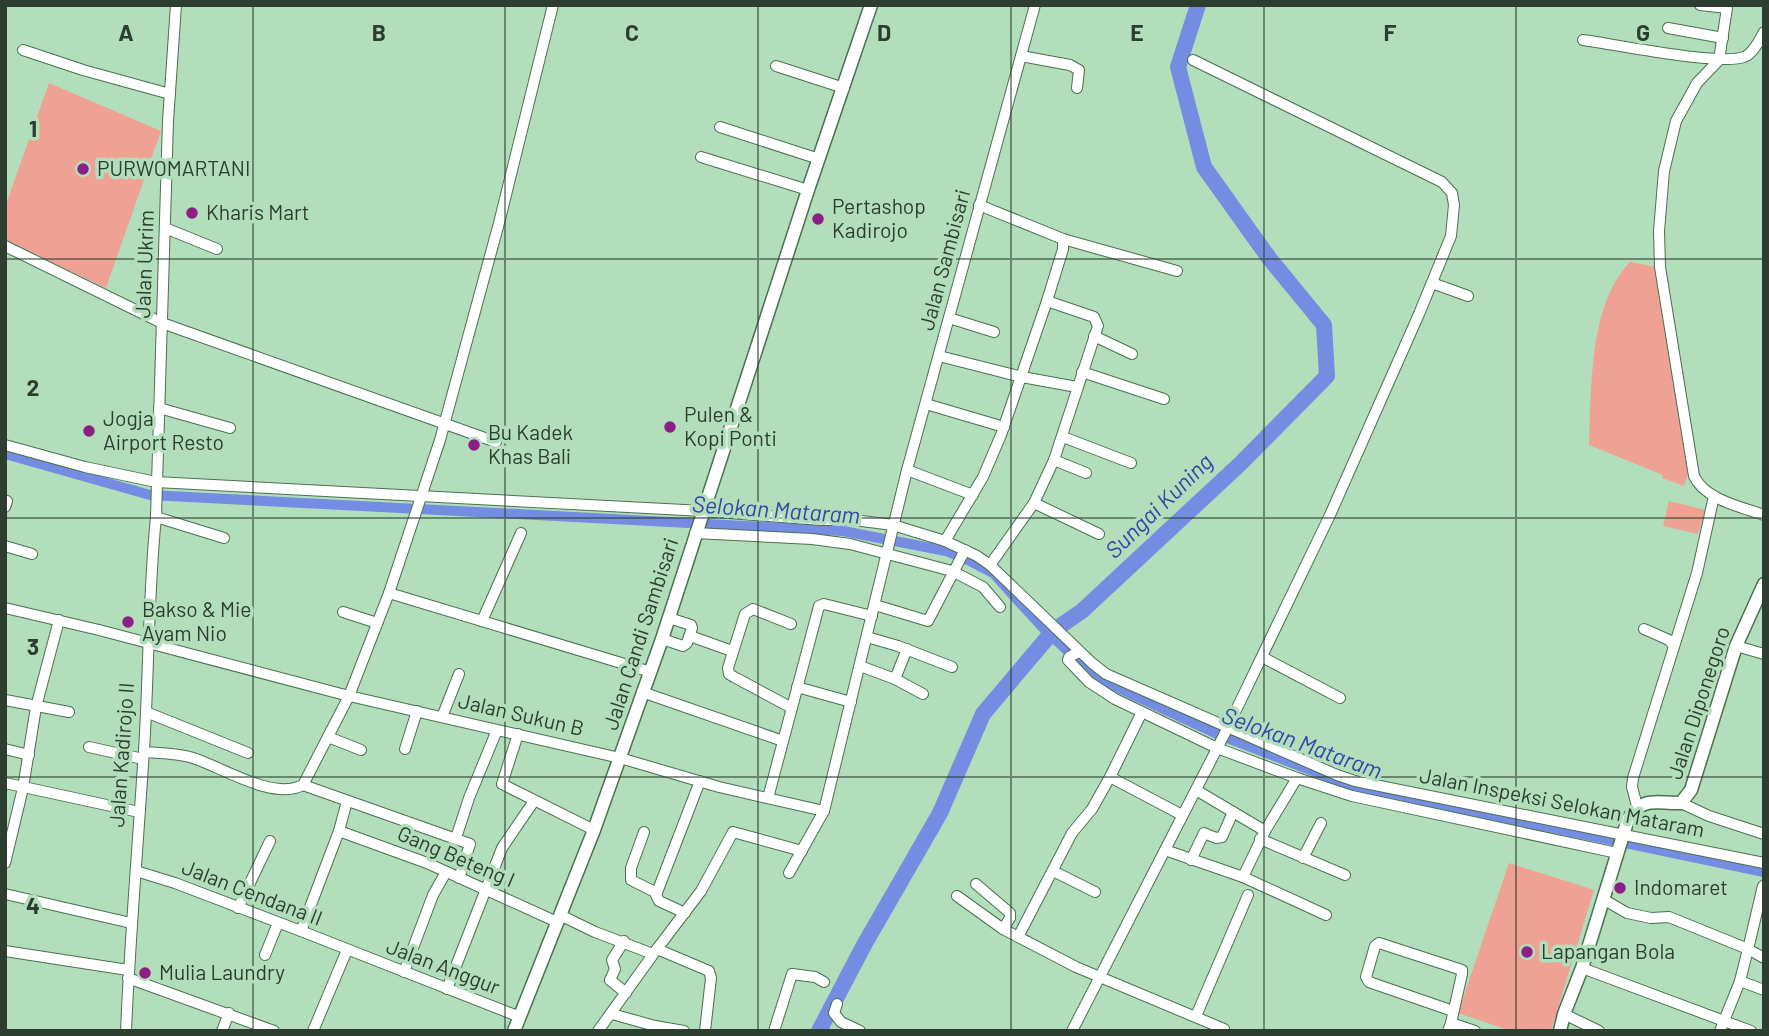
<svg xmlns="http://www.w3.org/2000/svg" width="1769" height="1036" viewBox="0 0 1769 1036" font-family="Barlow,sans-serif">
  <style>
    .green { fill: #efa193 }
    .lines { fill: none; stroke-linecap: round; stroke-linejoin: round }
    .canal { stroke: #748ce1; stroke-width: 10 }
    .river { stroke: #748ce1; stroke-width: 16 }
    .minor-casing { stroke: #497152; stroke-width: 12 }
    .tertiary-casing { stroke: #497152; stroke-width: 15 }
    .minor { stroke: #fff; stroke-width: 10 }
    .tertiary { stroke: #fff; stroke-width: 12 }
    .grid { fill: none; stroke: #2d3e30; stroke-width: 2; stroke-opacity: 0.55 }
    .poi-dot { fill: #8b1f84; stroke: #b3debc; stroke-width: 2.5 }
    .labels { text-anchor: middle; stroke-width: 7; stroke-linejoin: round; paint-order: stroke }
    .poi-label { font-size: 21px; fill: #2d3e30; stroke: #b3debc; text-anchor: start }
    .street-label { font-size: 21px; fill: #2d3e30; stroke: #b3debc }
    .water-label { font-size: 23px; font-style: italic; fill: #3446a9; stroke: #b3debc }
    .grid-label { font-size: 23px; text-anchor: middle; font-weight: bold; fill: #2d3e30; stroke: #b3debc; stroke-width: 7; stroke-linejoin: round; paint-order: stroke }
  </style>
  <rect width="100%" height="100%" fill="#b3debc"/>
  <g class="green">
    <path d="M49,83L161,131L106,288L5,240V207Z"/>
    <path d="M1630,262L1656,267L1689,470L1684,486L1662,478L1663,475L1589,445C1592,388 1588,306 1630,262Z"/>
    <path d="M1669,501L1705,510L1698,534L1663,526Z"/>
    <path d="M1509,863L1594,890L1551,1031H1511L1458,1013Z"/>
  </g>
  <g class="lines">
    <path class="canal" d="M5,454L150,495L843,531L946,551L970,561L993,573L1044,629L1097,678L1217,734L1352,786L1764,872"/>
    <path class="river" d="M819,1031L864,945L940,813L983,714L1053,631L1082,611L1241,463L1327,376L1324,325L1269,258L1204,167L1178,67L1198,5"/>
    <defs>
      <g id="minor">
        <path d="M1700,5L1727,8L1719,60L1697,83L1676,121L1664,171L1659,231L1660,267L1694,476C1705,500 1742,507 1764,515"/>
        <path d="M1668,28L1723,38"/>
        <path d="M1583,40C1613,44 1720,66 1744,57C1753,54 1759,41 1764,32"/>
        <path d="M23,50L83,70L170,94"/>
        <path d="M1021,56L1070,65L1079,70L1077,88"/>
        <path d="M776,66L844,88"/>
        <path d="M720,127L819,159"/>
        <path d="M701,157L808,190"/>
        <path d="M979,205L1063,239L1177,271"/>
        <path d="M165,228L217,249"/>
        <path d="M5,246L162,323L496,442"/>
        <path d="M1432,283L1468,296"/>
        <path d="M949,318L994,332"/>
        <path d="M1094,336L1132,354"/>
        <path d="M939,356L1022,377L1077,387"/>
        <path d="M1082,372L1164,399"/>
        <path d="M926,404L1004,427"/>
        <path d="M159,408L230,428"/>
        <path d="M1063,437L1131,463"/>
        <path d="M5,445L85,467L156,482L703,511L821,520H854L893,525L945,541L977,556L990,565L1092,663L1106,674L1337,775L1355,781L1764,863"/>
        <path d="M1054,460L1086,473"/>
        <path d="M907,470L973,495"/>
        <path d="M1034,503L1099,534"/>
        <path d="M5,507L7,501"/>
        <path d="M156,517L224,538"/>
        <path d="M695,533L812,539L850,544L952,571L983,587L1000,607"/>
        <path d="M945,541L983,477L1001,435L1047,301L1063,249V239"/>
        <path d="M5,546L32,554"/>
        <path d="M990,565L1034,503L1054,460L1098,326L1094,317L1047,301"/>
        <path d="M389,593L651,672"/>
        <path d="M875,605L928,621L965,550"/>
        <path d="M5,608L99,630L349,696L620,758L719,787L824,811L907,470L1035,5"/>
        <path d="M343,612L377,623"/>
        <path d="M482,621L521,533"/>
        <path d="M791,624L753,609L745,614L728,668L729,674L734,677L792,708"/>
        <path d="M1644,629L1669,640L1674,646"/>
        <path d="M690,636L732,651"/>
        <path d="M867,637L898,646L952,667"/>
        <path d="M662,639L683,646L687,643L692,628L691,625L669,618"/>
        <path d="M1736,646L1764,654"/>
        <path d="M1079,652L1069,657L1068,660L1089,682L1115,699L1217,748L1297,778L1352,796L1617,853"/>
        <path d="M1262,657L1340,698"/>
        <path d="M860,666L895,679L923,694"/>
        <path d="M895,679L907,649"/>
        <path d="M797,687L851,702"/>
        <path d="M642,692L783,741"/>
        <path d="M5,700L69,712"/>
        <path d="M146,712L248,753"/>
        <path d="M442,717L459,674"/>
        <path d="M518,734L502,784L594,830"/>
        <path d="M328,737L361,750"/>
        <path d="M89,747L143,759"/>
        <path d="M5,749L29,755"/>
        <path d="M405,749L417,711"/>
        <path d="M144,752C160,753 178,753 193,758C222,767 273,801 303,785L349,696L389,593L440,440L499,223L553,5"/>
        <path d="M1110,777L1182,815"/>
        <path d="M5,783L139,812"/>
        <path d="M303,785L470,844L459,878"/>
        <path d="M1196,790L1265,831L1243,877"/>
        <path d="M768,798L819,606L824,604L872,616"/>
        <path d="M1681,803L1709,816L1764,834"/>
        <path d="M1637,806L1632,787L1633,778L1697,573L1714,496"/>
        <path d="M339,831L427,863L557,922"/>
        <path d="M1265,831L1297,778"/>
        <path d="M644,832L631,868V880L657,893"/>
        <path d="M456,838L469,798L497,730"/>
        <path d="M1260,839L1345,875"/>
        <path d="M1165,850L1243,877L1326,915"/>
        <path d="M1303,858L1321,823"/>
        <path d="M1191,860L1204,833L1216,838L1222,837L1233,812"/>
        <path d="M5,863L23,788L36,707L59,620"/>
        <path d="M136,871L175,883L301,931L520,1017"/>
        <path d="M1053,871L1095,892"/>
        <path d="M789,873L824,811"/>
        <path d="M976,884L1010,913V918L1003,929"/>
        <path d="M5,894L131,923"/>
        <path d="M957,896L1003,929L1076,967L1224,1029"/>
        <path d="M1603,899L1627,913L1651,918L1669,917L1748,949L1763,886"/>
        <path d="M238,908L270,841"/>
        <path d="M685,913L659,901L656,895L700,781"/>
        <path d="M560,915L595,932L653,954"/>
        <path d="M301,931L339,831L347,801"/>
        <path d="M1018,937L1072,833L1092,809L1110,777L1142,712"/>
        <path d="M624,941L612,960L615,969L610,980L626,993"/>
        <path d="M657,949L709,971L711,978L705,1031"/>
        <path d="M5,951L128,970"/>
        <path d="M265,955L278,923"/>
        <path d="M1582,968L1751,1031"/>
        <path d="M404,972L433,895L446,872"/>
        <path d="M128,978L274,1031"/>
        <path d="M1740,981L1764,990"/>
        <path d="M447,989L502,848L534,801"/>
        <path d="M837,1004L834,1013L841,1022L860,1031"/>
        <path d="M612,1014L655,1026L684,1031"/>
        <path d="M1564,1014L1599,1031"/>
        <path d="M1196,1016L1248,895"/>
        <path d="M1451,1023L1462,974V970L1379,943L1375,946L1366,977L1369,982L1453,1011"/>
        <path d="M126,1031C130,937 138,844 144,750C149,673 148,595 156,517L168,121L176,5"/>
        <path d="M222,1031L229,1013"/>
        <path d="M313,1031L347,950"/>
        <path d="M598,1031L657,949L701,891L733,832L802,851"/>
        <path d="M774,1031L792,974L815,977L824,982"/>
        <path d="M1072,1031L1225,733L1330,515L1419,314L1451,236L1454,205L1452,193L1442,182L1193,60"/>
        <path d="M1448,1031L1451,1023L1475,1031"/>
        <path d="M1720,1031L1740,981L1748,949L1764,958"/>
      </g>
      <g id="tertiary">
        <path d="M514,1031L594,830L662,639L808,190L871,5"/>
        <path d="M1560,1031L1564,1014L1582,968L1628,819C1644,795 1657,804 1681,803L1691,790L1736,646L1764,584"/>
      </g>
    </defs>
    <use href="#minor" class="minor-casing"/>
    <use href="#tertiary" class="tertiary-casing"/>
    <use href="#minor" class="minor"/>
    <use href="#tertiary" class="tertiary"/>
  </g>
  <path class="grid" d="M253,5V1031M505,5V1031M758,5V1031M1011,5V1031M1264,5V1031M1516,5V1031M5,259H1764M5,518H1764M5,777H1764"/>
  <g class="poi-dot">
    <circle cx="83" cy="169" r="7"/>
    <circle cx="192" cy="213" r="7"/>
    <circle cx="818" cy="219" r="7"/>
    <circle cx="670" cy="427" r="7"/>
    <circle cx="89" cy="431" r="7"/>
    <circle cx="474" cy="445" r="7"/>
    <circle cx="128" cy="622" r="7"/>
    <circle cx="1620" cy="888" r="7"/>
    <circle cx="1527" cy="952" r="7"/>
    <circle cx="145" cy="973" r="7"/>
  </g>
  <g class="labels">
    <g class="poi-label">
      <text x="97" y="176">PURWOMARTANI</text>
      <text x="832" y="214">Pertashop<tspan x="832" dy="24">Kadirojo</tspan></text>
      <text x="206" y="220">Kharis Mart</text>
      <text x="684" y="422">Pulen &amp;<tspan x="684" dy="24">Kopi Ponti</tspan></text>
      <text x="103" y="426">Jogja<tspan x="103" dy="24">Airport Resto</tspan></text>
      <text x="488" y="440">Bu Kadek<tspan x="488" dy="24">Khas Bali</tspan></text>
      <text x="142" y="617">Bakso &amp; Mie<tspan x="142" dy="24">Ayam Nio</tspan></text>
      <text x="1634" y="895">Indomaret</text>
      <text x="1541" y="959">Lapangan Bola</text>
      <text x="159" y="980">Mulia Laundry</text>
    </g>
    <g class="street-label">
      <text transform="translate(945 260) rotate(-75)" y="7">Jalan Sambisari</text>
      <text transform="translate(145 264) rotate(-88)" y="7">Jalan Ukrim</text>
      <text transform="translate(641 634) rotate(-72)" y="7">Jalan Candi Sambisari</text>
      <text transform="translate(1699 703) rotate(-72)" y="7">Jalan Diponegoro</text>
      <text transform="translate(521 715) rotate(13)" y="7">Jalan Sukun B</text>
      <text transform="translate(122 755) rotate(-86)" y="7">Jalan Kadirojo II</text>
      <text transform="translate(1562 803) rotate(11)" y="7">Jalan Inspeksi Selokan Mataram</text>
      <text transform="translate(456 857) rotate(23)" y="7">Gang Beteng I</text>
      <text transform="translate(252 893) rotate(21)" y="7">Jalan Cendana II</text>
      <text transform="translate(443 967) rotate(21)" y="7">Jalan Anggur</text>
    </g>
    <g class="water-label">
      <text transform="translate(1159 506) rotate(-44)" y="8">Sungai Kuning</text>
      <text transform="translate(776 510) rotate(4)" y="8">Selokan Mataram</text>
      <text transform="translate(1302 743) rotate(20)" y="8">Selokan Mataram</text>
    </g>
  </g>
  <g class="grid-label">
    <text x="126" y="41">A</text>
    <text x="379" y="41">B</text>
    <text x="632" y="41">C</text>
    <text x="884" y="41">D</text>
    <text x="1137" y="41">E</text>
    <text x="1390" y="41">F</text>
    <text x="1643" y="41">G</text>
    <text x="33" y="137">1</text>
    <text x="33" y="396">2</text>
    <text x="33" y="655">3</text>
    <text x="33" y="914">4</text>
  </g>
  <rect width="1769" height="1036" fill="none" stroke="#2d3e30" stroke-width="14"/>
</svg>
